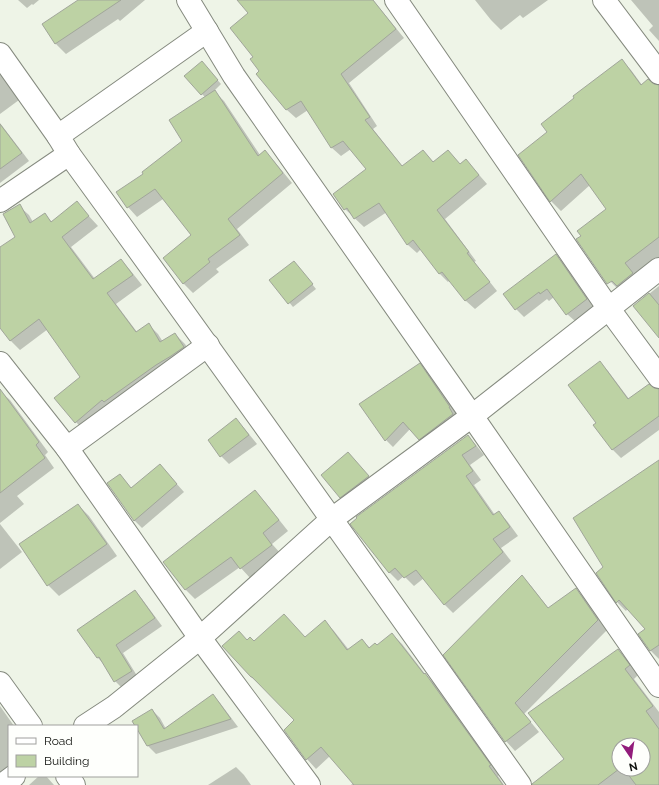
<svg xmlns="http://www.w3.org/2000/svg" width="659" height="785" viewBox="0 0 659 785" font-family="Raleway,sans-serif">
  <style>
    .shadow { fill: #0003; fill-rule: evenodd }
    .building { fill: #bdd2a4; stroke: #a1a69a }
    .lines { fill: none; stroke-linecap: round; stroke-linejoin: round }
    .street-casing { stroke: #858a7f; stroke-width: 24 }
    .street { stroke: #fff; stroke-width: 22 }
  </style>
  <rect width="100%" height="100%" fill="#eef4e7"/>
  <g class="shadow">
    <path d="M18,0H39L33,5L32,4L27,8Z"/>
    <path d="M80,0H145L120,21L118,19L66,54L56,44L43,25Z"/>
    <path d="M238,0H373L404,38L349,83L377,126L373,129L403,167L423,151L434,163L448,151L460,165L466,160L474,169L487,184L445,219L476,261L474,262L497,291L475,309L466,301L450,280L448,282L439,273L421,249L417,253L408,245L387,212L364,227L345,209L367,169L351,149L341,156L332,148L308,110L296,118L287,110L257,74L261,71L254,57L250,13Z"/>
    <path d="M475,0H548L523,18L520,15L501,30L491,20Z"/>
    <path d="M631,0H659V41L649,30L653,26Z"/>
    <path d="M622,61L631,70L642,85L659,88V270L620,291L611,282L608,209L590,185L561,211L551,201L520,156L548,132Z"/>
    <path d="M205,66L221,84L214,91L224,101L260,155L264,152L274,161L292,183L237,229L249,245L216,269L219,272L193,293L184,284L164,258L192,236L163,199L137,217L128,207L144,174L184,141L205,97L202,94Z"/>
    <path d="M0,73L19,100L0,114Z"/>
    <path d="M0,123L29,161L0,183Z"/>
    <path d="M77,203L86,213L98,226L71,247L95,279L121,260L130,270L142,285L116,304L137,332L149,325L158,334L163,342L175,334L185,344L193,357L85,432L76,422L81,377L48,329L20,350L11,341L0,327V248L17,237L19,206L29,215L33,222L44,214L52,222Z"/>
    <path d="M556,256L564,263L594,307L575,321L567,314L554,297L549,301L547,299L524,317L516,309L505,294Z"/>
    <path d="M294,262L316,289L293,307L271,280Z"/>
    <path d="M659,286V336L634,306Z"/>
    <path d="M600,363L608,371L629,399L659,394V430L621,458L613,450L594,425L598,423Z"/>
    <path d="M420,365L427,372L457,414L427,446L410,429L393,447L386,440Z"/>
    <path d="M0,391L10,400L48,452L45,455L54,468L17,496L24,504L0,523Z"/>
    <path d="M236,420L244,428L257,444L229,464L221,456Z"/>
    <path d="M468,436L476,445L484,455L470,465L481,480L474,485L495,515L499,512L507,521L518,536L501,548L511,561L453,613L445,605L424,578L414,586L404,576L398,581L389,572Z"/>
    <path d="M348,453L376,485L349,505L341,497Z"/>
    <path d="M659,462V659L651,651L640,635L647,630L628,608L626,611L617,602L597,573L605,568Z"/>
    <path d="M167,473L184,492L142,528L134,520L120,475L132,489Z"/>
    <path d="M255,492L265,502L288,531L272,544L282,555L251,579L240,567L195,599L185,589Z"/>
    <path d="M78,505L89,516L117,556L59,596L48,585L20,545Z"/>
    <path d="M0,524L22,552L0,569Z"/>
    <path d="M522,577L531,586L549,609L576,589L585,598L607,630L524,714L539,732L515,751L506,741L445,655Z"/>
    <path d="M135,591L142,599L162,626L123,653L139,679L123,689L115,681L104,664L98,658L78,630Z"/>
    <path d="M325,622L334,631L349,650L362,640L370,648L377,646L392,634L402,644L425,674L435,684L499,775L498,776L504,785H351L353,783L330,756L316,769L307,759L295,720L262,686H261L251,677L247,641L254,642L305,638Z"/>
    <path d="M618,650L628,660L638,675L634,679L659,712V785H551L566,759ZM619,745H643V769H619Z"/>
    <path d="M212,695L220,703L238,727L156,754L148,746L137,726H136L152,710L160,718L166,729Z"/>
    <path d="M0,706L14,726H9V771L0,778Z"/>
    <path d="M236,767L244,775L251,785H208Z"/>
    <path d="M39,776H46L54,785H29Z"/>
  </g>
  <g class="building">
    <path d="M78,0H121L55,44L42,24Z"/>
    <path d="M237,0H373L396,29L341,74L370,117L365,120L402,166L423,150L433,162L448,150L460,164L466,159L479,175L437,210L469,252L467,253L490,282L465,301L442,272L439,274L413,240L407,245L379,203L354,219L347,208L344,210L333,194L366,169L343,141L331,148L301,101L286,110L256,74L259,71L250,59L253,57L230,28L248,13Z"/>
    <path d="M622,59L641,85L648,79L654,84L659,85V237L625,263L633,273L617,286L612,281L607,284L576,239L581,236L577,231L606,209L581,174L550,202L518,155L547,132L541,124L574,98L573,96Z"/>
    <path d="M202,61L218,80L201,95L184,76Z"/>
    <path d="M215,90L258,156L265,150L283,173L228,219L240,235L208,259L210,262L183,284L163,258L191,235L155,189L127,208L116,192L143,174L142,172L182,141L169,120Z"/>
    <path d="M0,124L22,153L0,169Z"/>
    <path d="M77,201L89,216L62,237L93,279L121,259L133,275L107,293L136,332L149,323L160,342L175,333L184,347L171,356L156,365L104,402L102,400L75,423L54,398L80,377L39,319L10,341L0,328V247L15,237L3,214L20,204L30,223L45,213L51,222Z"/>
    <path d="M556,254L587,299L566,315L547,289L540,294L539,292L515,310L503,294Z"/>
    <path d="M294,261L313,284L288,304L269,280Z"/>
    <path d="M649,293L659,305V338L633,306Z"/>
    <path d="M600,361L628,399L649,384L654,388L659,389V416L612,450L593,425L596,423L568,385Z"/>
    <path d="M420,363L450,407H449L453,414L419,440L403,422L385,441L359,404Z"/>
    <path d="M0,389L39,442L36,445L45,458L0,493Z"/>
    <path d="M236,418L249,435L220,457L208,440Z"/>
    <path d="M468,435L476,446L462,455L473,471L466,476L493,515L499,511L510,527L493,539L503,552L444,605L416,570L404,578L395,568L389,573L350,524L357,518L356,517Z"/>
    <path d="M348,452L369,476L340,498L321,475Z"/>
    <path d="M659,460V645L650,651L638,634L645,629L619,600L616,603L596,573L603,567L573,518Z"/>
    <path d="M160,464L177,484L134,521L107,483L120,474L131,488Z"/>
    <path d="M255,490L279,520L263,533L272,545L240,569L231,557L185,590L163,562Z"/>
    <path d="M78,504L107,544L47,586L19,544Z"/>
    <path d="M522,575L548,608L576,588L598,620L515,703L531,722L505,742L443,655Z"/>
    <path d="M135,590L155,618L116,645L132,671L114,682L99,657L97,658L77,630Z"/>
    <path d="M284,614L305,637L325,620L347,650L362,639L369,648L375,643L377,645L392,633L424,674L425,673L491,765L489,766L503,785H354L321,747L306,760L284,730L294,720L252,677H251L222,646L239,631L247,640L250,637L254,641Z"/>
    <path d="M618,649L630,665L625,669L653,706L646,711L659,729V785H636L624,769H643V745H619V769L598,785H532V784L564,759L528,713Z"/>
    <path d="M213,694L231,719L147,746L137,729V726H135L132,721L152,709L164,729Z"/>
  </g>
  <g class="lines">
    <defs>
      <g id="street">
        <path d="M188,0L234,76L472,416L659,686"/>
        <path d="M396,0L609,309L659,377"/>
        <path d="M604,0L659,73"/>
        <path d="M0,54L58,136"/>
        <path d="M69,154C221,363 371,574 520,785"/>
        <path d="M0,201L69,154L58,136L207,31"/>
        <path d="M0,363L67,448L200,638L309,785"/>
        <path d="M67,448L208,345"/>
        <path d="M0,683L31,726"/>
        <path d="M85,726L114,707L200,638L332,519L472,416L659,269"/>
        <path d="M67,776L74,785"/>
        <path d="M2,785L14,776"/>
      </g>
    </defs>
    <use href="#street" class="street-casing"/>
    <use href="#street" class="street"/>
  </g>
  <rect x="8" y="725" width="130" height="52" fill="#fefffc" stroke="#9fa09d"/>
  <rect x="16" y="738" width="20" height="6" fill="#ffffff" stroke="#9fa09d"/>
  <text x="44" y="745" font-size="12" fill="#10120e">Road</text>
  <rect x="16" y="755" width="20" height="12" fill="#bdd2a4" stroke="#9fa09d"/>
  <text x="44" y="765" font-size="12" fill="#10120e">Building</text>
  <g transform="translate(631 757) rotate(167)"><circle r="19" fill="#fefffc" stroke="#9fa09d"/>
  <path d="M0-3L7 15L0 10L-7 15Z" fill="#921c7b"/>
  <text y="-6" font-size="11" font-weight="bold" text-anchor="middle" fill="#10120e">N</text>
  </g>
</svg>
